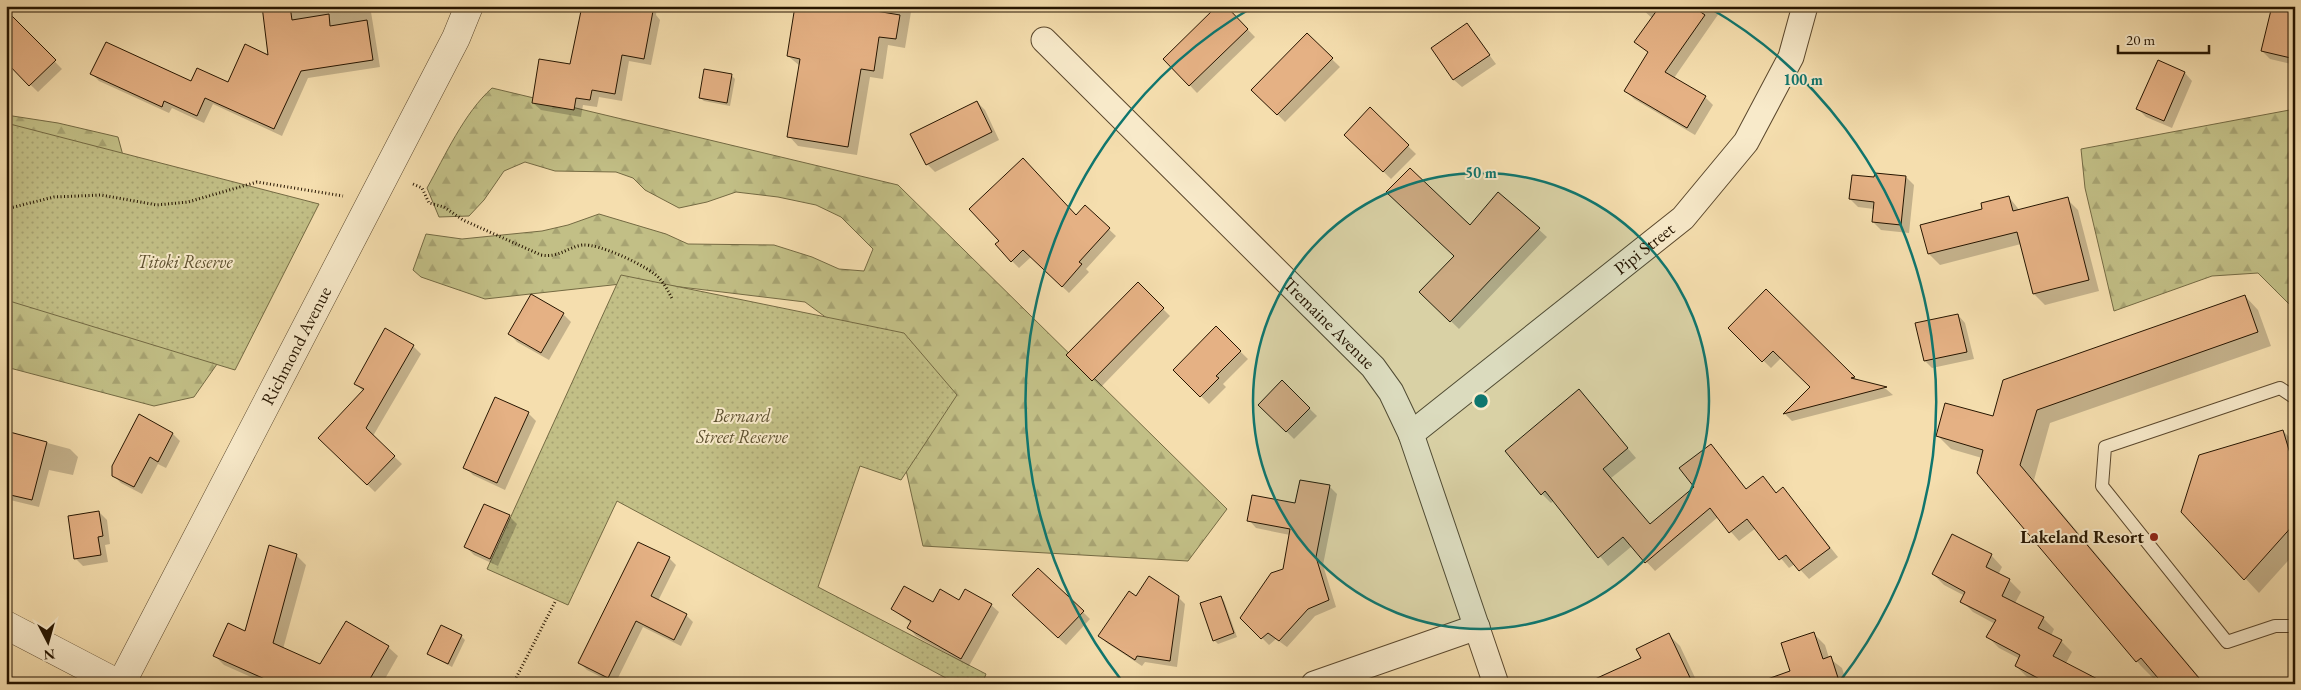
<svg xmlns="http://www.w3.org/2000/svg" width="2301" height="690" viewBox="0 0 2301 690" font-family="'EB Garamond',serif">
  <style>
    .forest { fill: url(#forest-firs); stroke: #746a43 }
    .park { fill: url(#park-dots); stroke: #746a43 }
    .shadow { fill: #0003 }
    .building { fill: #e5b184; stroke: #261500 }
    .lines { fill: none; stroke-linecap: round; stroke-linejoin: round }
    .service-casing { stroke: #5a472c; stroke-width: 14 }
    .minor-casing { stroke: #5a472c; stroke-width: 27 }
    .tertiary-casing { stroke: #5a472c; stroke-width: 29 }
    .path { stroke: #261500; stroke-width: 3; stroke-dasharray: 1 2.5; stroke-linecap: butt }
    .service { stroke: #f8eaca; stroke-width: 12 }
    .minor { stroke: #f8eaca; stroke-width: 25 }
    .tertiary { stroke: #f8eaca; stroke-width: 28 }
    .ring { fill: none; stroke: #0f766e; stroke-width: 2.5 }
    .poi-dot { fill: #8f2418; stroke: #f8eaca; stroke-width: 2 }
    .labels { text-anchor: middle; stroke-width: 4; stroke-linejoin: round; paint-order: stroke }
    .street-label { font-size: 18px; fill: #261500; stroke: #f8eaca }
    .park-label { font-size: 18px; font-style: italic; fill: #5d502f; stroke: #f8eaca }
    .poi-label { font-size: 18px; font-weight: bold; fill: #261500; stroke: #f8eaca; text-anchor: end }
    .centre { fill: #0f766e; stroke: #f8eaca; stroke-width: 2.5 }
    .ring-label { font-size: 15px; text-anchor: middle; font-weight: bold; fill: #0f766e; stroke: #f8eaca; stroke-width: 4; stroke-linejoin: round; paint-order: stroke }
  </style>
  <defs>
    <pattern id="forest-firs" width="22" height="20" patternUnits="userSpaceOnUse" patternTransform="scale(1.25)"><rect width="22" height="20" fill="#c2bf86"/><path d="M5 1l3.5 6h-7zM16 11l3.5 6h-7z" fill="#a7a372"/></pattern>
    <pattern id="park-dots" width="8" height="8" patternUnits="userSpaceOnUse" patternTransform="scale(1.25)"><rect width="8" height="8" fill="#c2bf86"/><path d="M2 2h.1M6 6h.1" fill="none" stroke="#a7a372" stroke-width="1.8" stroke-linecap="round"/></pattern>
  </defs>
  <rect width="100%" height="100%" fill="#f5deae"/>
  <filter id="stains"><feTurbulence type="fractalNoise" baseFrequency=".004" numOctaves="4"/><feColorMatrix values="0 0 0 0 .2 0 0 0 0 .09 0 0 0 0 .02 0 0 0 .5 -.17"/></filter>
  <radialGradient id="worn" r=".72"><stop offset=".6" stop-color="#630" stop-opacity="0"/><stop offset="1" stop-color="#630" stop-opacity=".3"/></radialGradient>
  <g class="forest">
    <path d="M492,88L898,185L1227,509L1188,561L923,546L895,421L892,366L805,302L639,282L485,299L421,277L413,270L426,234L462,239L542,231L568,225L599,214L666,234L688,244L774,245L812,257L839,269L864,271L873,249L841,217L816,205L778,197L736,192L707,202L679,208L645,190L633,178L616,172L555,171L525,162L504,171L484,200L469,216L439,217L427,188C445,156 464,113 492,88Z"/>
    <path d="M2295,109V310L2258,273L2212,276L2114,311L2085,188L2081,149Z"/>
    <path d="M6,115L58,123L118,137L129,178L245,324L194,397L154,406L6,367Z"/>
  </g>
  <g class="park">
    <path d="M6,123L319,204L235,370L6,300Z"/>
    <path d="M621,275L904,333L957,395L901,480L860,466L818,587L986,674L982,684H957L617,501L568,605L487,569Z"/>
  </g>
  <g class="shadow">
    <path d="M197,6H211L209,11Z"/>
    <path d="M263,6H370L380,67L308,78L282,136L213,104L204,123L172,108L169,113L99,81L92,74L229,83L270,57Z"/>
    <path d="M583,6H657L656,15L660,20L651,65L629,61L622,101L599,97L597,107L583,105L581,117L541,110L533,103L571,65Z"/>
    <path d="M864,6H912L905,48L888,45L883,79L870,77L857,155L798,146L789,136L800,66L788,56L863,10Z"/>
    <path d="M940,6H950L948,9Z"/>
    <path d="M1225,6L1255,37L1197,93L1165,59Z"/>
    <path d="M1643,6H1724L1674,78L1705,97L1713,105L1695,135L1634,99L1626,91L1649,53L1636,42L1653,19L1641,8Z"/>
    <path d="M2295,6V65L2270,59L2262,51Z"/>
    <path d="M6,12L62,69L38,92L6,61Z"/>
    <path d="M1467,25L1496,64L1462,87L1454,80L1433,48Z"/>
    <path d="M1307,35L1340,67L1285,122L1253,90Z"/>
    <path d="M2158,62L2185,73L2192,81L2172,128L2146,117L2138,109Z"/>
    <path d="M731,75L735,79L730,106L704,101L700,98Z"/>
    <path d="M977,102L985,110L999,140L935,172L927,164Z"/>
    <path d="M1370,109L1416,154L1391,179L1346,135Z"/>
    <path d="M1876,174L1906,177L1914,185L1909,233L1881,230L1873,222L1874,209L1858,207L1850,199L1875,178Z"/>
    <path d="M1498,193L1547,237L1459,329L1421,292L1455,256L1470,226Z"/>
    <path d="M2009,197L2020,211L2067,199L2078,210L2099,291L2045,305L2034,294L2021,244L1940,265L1929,254Z"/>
    <path d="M1085,207L1116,236L1086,269L1089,272L1069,293L1031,257L1019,268L996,245L1077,217Z"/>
    <path d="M1138,284L1170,316L1101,387L1068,355Z"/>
    <path d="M1766,291L1858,381L1886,389L1893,395L1792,421L1785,414L1811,387L1781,358L1771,368L1730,328Z"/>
    <path d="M2245,296L2258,310L2271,346L2050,423L2034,480L2205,684H2164L2157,675L2154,679L2141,666L1978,472L1982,458L1951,449L1937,435L1994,418Z"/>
    <path d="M563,314L571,322L549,360L517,342L510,334Z"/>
    <path d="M1958,315L1965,323L1974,359L1932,368L1925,361Z"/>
    <path d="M1216,328L1248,359L1223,384L1226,387L1209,404L1174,370Z"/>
    <path d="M386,330L413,346L421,354L373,436L402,464L375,492L319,438L364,392L355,383Z"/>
    <path d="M1282,382L1317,416L1294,439L1260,405Z"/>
    <path d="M1579,391L1636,458L1611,478L1650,525L1696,487L1711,445L1747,490L1763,478L1777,494L1791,498L1838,557L1809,579L1795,564L1789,568L1756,528L1739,541L1718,517L1655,571L1632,546L1608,566L1554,500L1551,503L1542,494Z"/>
    <path d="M528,413L536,421L505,490L473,475L465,467Z"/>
    <path d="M2283,431L2295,443V553L2259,593L2182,511Z"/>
    <path d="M6,432L70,449L78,457L73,475L49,470L39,507L6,499Z"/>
    <path d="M173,434L180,441L166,468L158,464L142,494L121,483L113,475Z"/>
    <path d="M1329,486L1337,494L1323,565L1336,607L1315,616L1287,647L1276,639L1269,645L1242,618L1284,570L1290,535L1256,528L1249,520L1296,504Z"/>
    <path d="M99,512L107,520L110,544L105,545L108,562L83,566L75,558Z"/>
    <path d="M509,516L517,524L498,566L474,555L466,547Z"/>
    <path d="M296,555L306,565L283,649L321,666L388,647L398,656L382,684H267L224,665L215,656L246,632Z"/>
    <path d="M1991,555L2002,567L1998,575L2009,580L2021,592L2015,603L2043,618L2054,629L2051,636L2061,641L2072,652L2066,663L2100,684H2040L2027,677L2016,666L2020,659L1999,648L1988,637L1995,624L1973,612L1962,601L1965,596L1944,585L1933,574Z"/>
    <path d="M669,558L676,565L658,601L686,615L693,622L681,646L643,627L615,684L587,670L580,663Z"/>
    <path d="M1136,597H1178L1185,604L1177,667L1145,662L1142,666L1107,643L1100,636Z"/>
    <path d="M1221,597L1224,601L1237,637L1218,644L1214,640Z"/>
    <path d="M960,602L991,605L999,612L969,666L916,636L909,628L911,623L892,609Z"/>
    <path d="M1021,603L1083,612L1090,619L1066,645Z"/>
    <path d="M1814,634L1825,645L1829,658L1842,668L1847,684H1780L1792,672Z"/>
    <path d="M1669,635L1680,646L1698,684H1607L1642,659Z"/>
    <path d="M461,636L465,640L452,667L428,654Z"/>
    <path d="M429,678L450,684H427Z"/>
  </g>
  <g class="building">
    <path d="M262,6H290L292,20L329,14L330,26L367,20L373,60L301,71L274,129L205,98L197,116L164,101L162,107L90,74L106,42L191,81L197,68L228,82L245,44L268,55Z"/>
    <path d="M582,6H649L648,10L653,11L644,59L622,55L615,94L592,90L590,100L576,98L574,110L532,103L539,59L570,64Z"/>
    <path d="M795,6H846L900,15L896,39L879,37L874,71L861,69L848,147L787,137L800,59L787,56Z"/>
    <path d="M1217,6H1226L1248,29L1189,86L1163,59Z"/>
    <path d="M1660,6H1692L1705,15L1665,72L1706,96L1687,128L1624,91L1648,52L1634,42Z"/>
    <path d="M2272,6H2295V59L2261,51Z"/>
    <path d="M6,10L56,60L29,86L6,62Z"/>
    <path d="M1467,23L1490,55L1453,80L1431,48Z"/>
    <path d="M1307,33L1333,58L1277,115L1251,90Z"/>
    <path d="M2158,60L2185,72L2164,121L2136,109Z"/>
    <path d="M704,69L732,74L727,103L699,98Z"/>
    <path d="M977,101L992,132L926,165L910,134Z"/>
    <path d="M1370,107L1409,145L1383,172L1344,135Z"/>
    <path d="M1023,158L1076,215L1085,205L1110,228L1079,262L1082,264L1062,287L1023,250L1011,262L995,244L999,241L969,209Z"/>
    <path d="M1410,168L1470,225L1498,192L1540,228L1450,322L1419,292L1454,256L1386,192Z"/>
    <path d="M1875,173L1906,176L1901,225L1872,222L1874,202L1849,199L1852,175L1874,177Z"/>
    <path d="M2009,196L2013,211L2068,197L2089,280L2033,294L2017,232L1928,254L1920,225L1982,209L1981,203Z"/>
    <path d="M1138,282L1164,308L1092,381L1066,355Z"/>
    <path d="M1766,289L1855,377L1851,378L1887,387L1783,414L1810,387L1773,351L1762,362L1728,328Z"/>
    <path d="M531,294L564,313L541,353L508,334Z"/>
    <path d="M2245,295L2258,332L2037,410L2020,465L2204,684H2163L2141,658L2136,662L1977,473L1983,450L1936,436L1945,403L1993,416L2003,380Z"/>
    <path d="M1958,314L1967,352L1924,361L1915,323Z"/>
    <path d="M1216,326L1241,351L1216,376L1219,378L1200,397L1173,370Z"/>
    <path d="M385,328L414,345L366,428L395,456L367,485L318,438L364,389L354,384Z"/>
    <path d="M1282,380L1310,408L1286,432L1258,405Z"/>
    <path d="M1579,389L1628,448L1603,469L1650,524L1694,487L1679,468L1711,444L1746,489L1763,476L1776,493L1783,487L1830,548L1799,571L1786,555L1779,560L1747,519L1729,533L1710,508L1645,563L1623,537L1598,558L1545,491L1541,495L1505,451Z"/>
    <path d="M495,397L529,412L497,483L463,468Z"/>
    <path d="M139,414L173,433L158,462L150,457L134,487L112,476V466Z"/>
    <path d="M2283,430L2295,470V523L2244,580L2181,512L2199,455Z"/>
    <path d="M6,431L47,442L32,500L6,494Z"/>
    <path d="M1300,480L1330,485L1316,557L1329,600L1308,609L1279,641L1268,633L1261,639L1240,618L1271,573L1283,569L1290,529L1247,521L1252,495L1295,503Z"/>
    <path d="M484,504L510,515L490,559L464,547Z"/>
    <path d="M99,511L103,536L98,537L101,555L74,559L68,516Z"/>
    <path d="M1952,534L1992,554L1986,567L2010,579L2002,596L2044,617L2038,628L2062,640L2053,656L2107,684H2049L2015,666L2020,655L1986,637L1996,620L1960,602L1965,592L1932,574Z"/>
    <path d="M638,542L670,557L651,596L687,614L674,640L636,621L608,678L578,663Z"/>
    <path d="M269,545L297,554L273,643L320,664L346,621L389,646L367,684H276L213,656L228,623L245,631Z"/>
    <path d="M1038,568L1084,611L1058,638L1012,595Z"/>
    <path d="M1149,576L1179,596L1170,661L1137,656L1135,660L1098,636L1129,591L1136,596Z"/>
    <path d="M904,586L933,602L940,589L959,600L965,589L992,604L961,659L907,628L911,621L891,609Z"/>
    <path d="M1221,596L1234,633L1213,641L1200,603Z"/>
    <path d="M441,625L462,635L448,664L427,654Z"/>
    <path d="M1814,632L1823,659L1831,656L1840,684H1763L1762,681L1790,671L1781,643Z"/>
    <path d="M1669,633L1693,684H1584L1641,658L1636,649Z"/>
  </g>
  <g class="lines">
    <defs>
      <path id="service" d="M2295,398L2280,388L2105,447L2102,486L2227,642L2275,626H2295"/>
      <g id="minor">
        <path id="s1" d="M1044,40L1373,367L1391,392L1411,434L1496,684"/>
        <path id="s2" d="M1411,434L1683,218L1746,142L1791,57L1805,6"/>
        <path d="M1314,684L1477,627"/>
      </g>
      <g id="tertiary">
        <path d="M6,625L119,684"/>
        <path id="s3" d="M121,684L456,38L469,6"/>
      </g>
    </defs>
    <use href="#service" class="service-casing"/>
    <use href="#minor" class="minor-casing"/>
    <use href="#tertiary" class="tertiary-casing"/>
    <g class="path">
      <path d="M413,184L422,188L429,203L444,207L463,220L541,255C559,258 566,248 582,245C599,243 650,267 660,279C665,285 669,293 673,300"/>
      <path d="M6,209L54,197L101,195L157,205L188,202L257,182L343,196"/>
      <path d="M513,684L556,600"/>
    </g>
    <use href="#service" class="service"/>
    <use href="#minor" class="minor"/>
    <use href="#tertiary" class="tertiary"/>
  </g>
  <circle cx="1481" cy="401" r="228" fill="#0f766e" fill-opacity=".12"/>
  <g class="ring">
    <circle cx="1481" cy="401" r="228"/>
    <path d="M1122 681A455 455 0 0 1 1253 7M1708 7A455 455 0 0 1 1840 681"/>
  </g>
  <circle class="poi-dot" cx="2154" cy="537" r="5"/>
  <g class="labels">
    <g class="street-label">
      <text dy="6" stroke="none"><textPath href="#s2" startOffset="298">Pipi Street</textPath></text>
      <text dy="6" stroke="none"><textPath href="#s1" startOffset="402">Tremaine Avenue</textPath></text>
      <text dy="6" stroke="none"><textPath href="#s3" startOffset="381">Richmond Avenue</textPath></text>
    </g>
    <g class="park-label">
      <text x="185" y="268">Titoki Reserve</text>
      <text x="742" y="422">Bernard<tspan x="742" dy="21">Street Reserve</tspan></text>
    </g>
    <g class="poi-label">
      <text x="2144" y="543">Lakeland Resort</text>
    </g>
  </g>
  <circle cx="1481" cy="401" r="8" class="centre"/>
  <g class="ring-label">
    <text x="1803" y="85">100 m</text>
    <text x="1481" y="178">50 m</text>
  </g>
  <rect width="2301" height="690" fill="none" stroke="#f5deae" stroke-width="25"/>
  <rect x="8" y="8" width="2286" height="675" fill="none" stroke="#261500" stroke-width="2.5"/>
  <rect x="12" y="12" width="2276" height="665" fill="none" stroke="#261500"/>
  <g transform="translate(48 642) rotate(174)" stroke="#f8eaca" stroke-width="4" paint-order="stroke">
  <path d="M0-4L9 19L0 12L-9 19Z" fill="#261500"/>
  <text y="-8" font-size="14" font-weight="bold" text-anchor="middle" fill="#261500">N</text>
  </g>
  <path d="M2118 45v8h91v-8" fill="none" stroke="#261500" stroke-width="2.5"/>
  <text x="2126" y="45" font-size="15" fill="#261500" stroke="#f8eaca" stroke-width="4" paint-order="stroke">20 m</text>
  <rect width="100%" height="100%" filter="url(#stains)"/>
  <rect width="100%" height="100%" fill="url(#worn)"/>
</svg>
